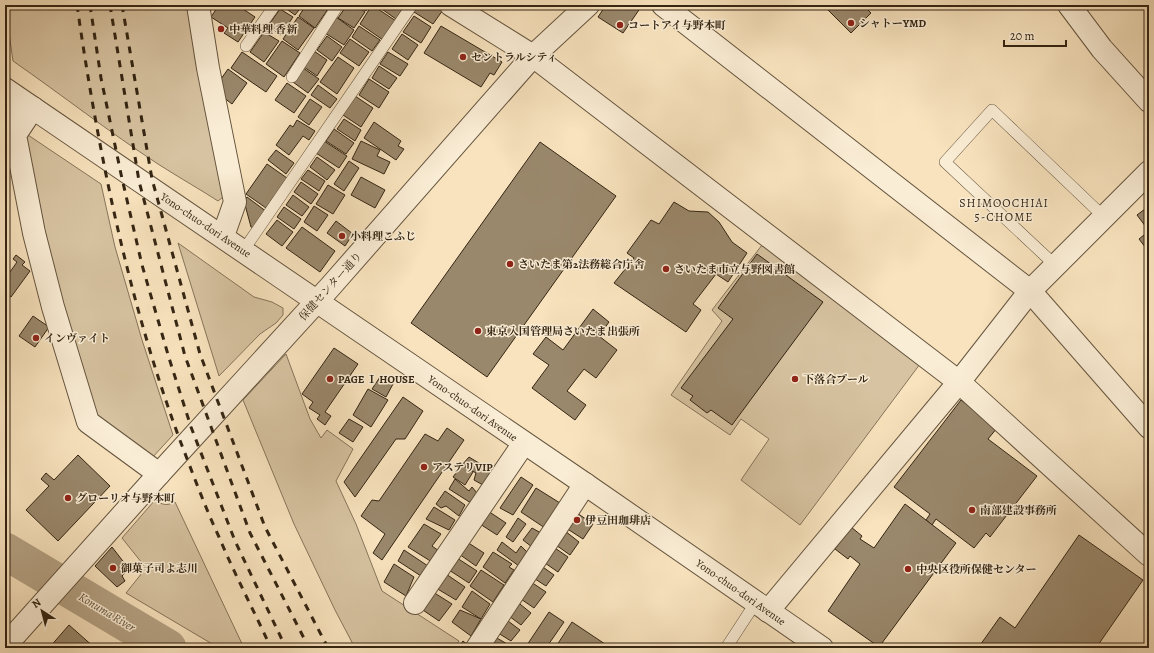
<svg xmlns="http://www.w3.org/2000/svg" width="1154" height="653" viewBox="0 0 1154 653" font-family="Alegreya,'Noto Serif JP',serif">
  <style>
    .green { fill: #d7c3a1; stroke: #86745a }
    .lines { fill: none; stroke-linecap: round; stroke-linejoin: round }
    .river { stroke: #b5a284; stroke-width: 37 }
    .building { fill: #9a886c; stroke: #342513 }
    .service-casing { stroke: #65543e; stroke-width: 12 }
    .minor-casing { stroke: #65543e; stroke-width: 24 }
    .tertiary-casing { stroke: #65543e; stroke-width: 24 }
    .service { stroke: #faedd5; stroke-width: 11 }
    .minor { stroke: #faedd5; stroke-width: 22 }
    .tertiary { stroke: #faedd5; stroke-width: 22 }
    .rail { stroke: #342513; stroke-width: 3; stroke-dasharray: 7 7; stroke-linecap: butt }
    .poi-dot { fill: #8f2418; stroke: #faedd5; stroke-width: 1.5 }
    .labels { text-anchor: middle; stroke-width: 3; stroke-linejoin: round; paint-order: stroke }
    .poi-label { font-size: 11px; font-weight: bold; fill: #342513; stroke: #faedd5; text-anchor: start }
    .street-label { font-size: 11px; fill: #342513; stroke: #faedd5 }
    .neighbourhood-label { font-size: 12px; letter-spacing: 1px; fill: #342513; stroke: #faedd5 }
    .water-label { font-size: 12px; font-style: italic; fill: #61513b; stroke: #faedd5 }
  </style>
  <rect width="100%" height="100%" fill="#f8e3be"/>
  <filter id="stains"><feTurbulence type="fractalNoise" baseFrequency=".005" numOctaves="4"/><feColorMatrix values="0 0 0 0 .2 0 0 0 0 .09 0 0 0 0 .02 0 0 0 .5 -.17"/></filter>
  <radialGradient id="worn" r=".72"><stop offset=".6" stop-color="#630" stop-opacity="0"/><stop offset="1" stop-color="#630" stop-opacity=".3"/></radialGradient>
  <g class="green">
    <path d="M5,5H187L200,81L223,197L218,201C198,188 178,177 158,164C109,132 62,95 13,61Z"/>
    <path d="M25,133L101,184L115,247L142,340L173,435L151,459L94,420L61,319Z"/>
    <path d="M178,243L254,297L272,302L283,308V315L276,323L260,334L219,376Z"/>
    <path d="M762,245L920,364L800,525L741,480L769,439L741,419L730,435L671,395L722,321L712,310Z"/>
    <path d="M286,354L310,419L321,438L327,430L353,449L336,481L356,524L382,591L459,641L454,648H355L335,610L294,524L243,400Z"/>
    <path d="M155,500C162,505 167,506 175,502L244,648H219L126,593L146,568L122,538Z"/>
  </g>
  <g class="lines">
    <path class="river" d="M5,551L168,648"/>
  </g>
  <g class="building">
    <path d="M219,5H237L255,17L238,42L224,33L228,28L211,17Z"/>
    <path d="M281,5H303L295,15Z"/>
    <path d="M306,5H323L328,9L315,28L299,16Z"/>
    <path d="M347,5H355L365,12L354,28L338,18Z"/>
    <path d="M357,5H370L366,11Z"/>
    <path d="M372,5L396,21L383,40L360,24Z"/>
    <path d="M376,5H405L396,19Z"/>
    <path d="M419,5H442L445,7L433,24L414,12Z"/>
    <path d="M487,5H497L494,10Z"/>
    <path d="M606,5H639L641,7L623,33L598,17Z"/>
    <path d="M823,5H863L871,13L851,33Z"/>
    <path d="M280,9L293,17L281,35L268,26Z"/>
    <path d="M414,16L431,27L421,43L403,32Z"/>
    <path d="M298,17L314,28L298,50L283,39Z"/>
    <path d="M336,17L354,30L344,45L325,33Z"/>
    <path d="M359,26L380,40L372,51L352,37Z"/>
    <path d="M441,26L502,62L494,75L490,73L481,87L424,53Z"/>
    <path d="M264,32L279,41L264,62L250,52Z"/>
    <path d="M402,34L418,45L408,60L392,49Z"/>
    <path d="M327,36L342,47L332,61L317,50Z"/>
    <path d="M350,39L369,52L359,66L340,53Z"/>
    <path d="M282,41L300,53L284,77L266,64Z"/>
    <path d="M314,51L327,60L317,76L304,67Z"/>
    <path d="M242,52L277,76L266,92L231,68Z"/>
    <path d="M388,52L408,64L400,76L380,64Z"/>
    <path d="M338,57L354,68L337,94L320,82Z"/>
    <path d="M379,66L397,78L389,89L372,78Z"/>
    <path d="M303,68L319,79L308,93L293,82Z"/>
    <path d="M228,69L247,83L232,104L223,97L221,79Z"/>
    <path d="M369,79L389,92L379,108L359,95Z"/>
    <path d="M287,83L306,96L294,113L275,100Z"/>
    <path d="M318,85L337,99L330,108L311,95Z"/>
    <path d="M355,96L373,108L361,127L343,115Z"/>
    <path d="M310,99L322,107L309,125L298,117Z"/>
    <path d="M344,119L361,130L355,141L337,129Z"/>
    <path d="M297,120L315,131L309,140L303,136L289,155L276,145L290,125L293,127Z"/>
    <path d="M374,122L401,141L398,146L404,149L396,160L364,138Z"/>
    <path d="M334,129L354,143L346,154L326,141Z"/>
    <path d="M324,141L347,156L339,168L316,153Z"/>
    <path d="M361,141L380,150L377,156L390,162L384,174L352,159Z"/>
    <path d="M540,142L616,196L487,377L411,323Z"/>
    <path d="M276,150L294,163L286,174L268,160Z"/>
    <path d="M317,157L335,170L327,180L310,167Z"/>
    <path d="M349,161L359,168L344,191L334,184Z"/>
    <path d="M267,164L287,178L266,208L246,194Z"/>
    <path d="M308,170L325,181L319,191L301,179Z"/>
    <path d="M361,177L385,190L375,208L351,195Z"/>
    <path d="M301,182L318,194L311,204L294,192Z"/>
    <path d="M328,185L345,195L333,214L316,204Z"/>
    <path d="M293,195L309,207L302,216L286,205Z"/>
    <path d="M247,197L267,212L255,228L251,227L244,201Z"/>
    <path d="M674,202L689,211L708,212L719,222L732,242L747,253L728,282L716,274L693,304L701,310L686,332L614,283L634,258L627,253L651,220L659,224Z"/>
    <path d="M314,206L328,215L317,231L304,222Z"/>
    <path d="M1149,206V252L1139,239L1149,231L1137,215Z"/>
    <path d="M284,207L301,219L294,229L277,217Z"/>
    <path d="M277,220L293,232L282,246L266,234Z"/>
    <path d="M336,221L353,234L345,246L327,233Z"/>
    <path d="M302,227L335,251L320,272L286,248Z"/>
    <path d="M757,254L823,302L732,425L711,410L707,413L690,400L693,396L681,388L733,319L718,308Z"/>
    <path d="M16,255L25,262L22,265L30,271L11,297L5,293V279L17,262L13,259Z"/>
    <path d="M593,309L609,322L599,336L617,350L596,378L584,369L567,391L586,405L575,420L532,388L549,365L533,354L546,337L563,350Z"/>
    <path d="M33,316L49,327L35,347L19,336Z"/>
    <path d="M334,348L358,364L325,412L331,416L325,425L317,419L320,415L309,408L313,402L302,394Z"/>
    <path d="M380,377L393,384L386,397L372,389Z"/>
    <path d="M368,389L388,400L371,427L353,415Z"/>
    <path d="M403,397L423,411L405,439H396L355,497L344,482Z"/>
    <path d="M961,400L997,428L988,439L1037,476L990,537L986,533L974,548L936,519L932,525L926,520L930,514L894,487Z"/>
    <path d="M349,419L363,427L353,442L339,433Z"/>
    <path d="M447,428L464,440L382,560L373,553L385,534L361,516L372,500L379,501L425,434L438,441Z"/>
    <path d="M78,455L110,486L58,541L26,510L49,486L41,479L46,473L54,480Z"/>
    <path d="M469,457L492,471L483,485L474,480L476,473L462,465Z"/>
    <path d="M462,465L473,472L465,485L453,477Z"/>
    <path d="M521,477L533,485L513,515L500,508Z"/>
    <path d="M455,479L469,491L472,487L477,493L471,503L449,489Z"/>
    <path d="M536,488L560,503L545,528L521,512Z"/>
    <path d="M445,491L465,505L459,516L446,506L441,508L436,504Z"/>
    <path d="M905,504L956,543L879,647L828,611L860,564L850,556L848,559L835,549L851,527L862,536L860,539L874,548Z"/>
    <path d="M434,507L455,520L449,530L426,519Z"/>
    <path d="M488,511L506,523L497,535L480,524Z"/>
    <path d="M577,513L593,524L583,539L566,528Z"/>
    <path d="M518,518L526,524L513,542L506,537Z"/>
    <path d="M424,524L441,534L432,546L439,551L432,562L408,547Z"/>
    <path d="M532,528L541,533L532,547L523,540Z"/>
    <path d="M565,531L579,542L570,555L556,545Z"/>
    <path d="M1079,535L1143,580L1096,648H978L1000,617L1015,628Z"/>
    <path d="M467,542L484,553L476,566L459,554Z"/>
    <path d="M502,542L516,553L521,546L527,552L519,566L497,550Z"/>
    <path d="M552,546L568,557L558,572L542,561Z"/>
    <path d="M112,547L129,569L122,576L125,581L117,587L95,566Z"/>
    <path d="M404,550L428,566L421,576L398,561Z"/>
    <path d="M493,552L512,564L509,567L514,570L505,583L483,567Z"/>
    <path d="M457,558L477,571L469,583L449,570Z"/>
    <path d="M394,564L414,577L406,596L384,582Z"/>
    <path d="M540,565L554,575L546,586L532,577Z"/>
    <path d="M481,570L504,585L493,602L470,586Z"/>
    <path d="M446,574L465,587L456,600L436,588Z"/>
    <path d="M528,580L546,592L534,608L518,597Z"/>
    <path d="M472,591L490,604L481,619L462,607Z"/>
    <path d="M433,592L452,604L439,621L420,608Z"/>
    <path d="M515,600L531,613L521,625L505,613Z"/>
    <path d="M460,610L481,619L471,636L452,622Z"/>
    <path d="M549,612L564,622L546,648H525Z"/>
    <path d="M504,618L520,630L511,641L495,631Z"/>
    <path d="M572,622L611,648H555Z"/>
    <path d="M69,625L95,648H49Z"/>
    <path d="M495,637L509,645L507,648H489Z"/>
    <path d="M463,641L469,646L468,648H458Z"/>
  </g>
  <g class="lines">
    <defs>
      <g id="service">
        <path d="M246,46L275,5"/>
        <path d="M292,77L338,5"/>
        <path d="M5,122L21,100"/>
        <path d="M243,251L412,5"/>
        <path d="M1056,266L945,162L992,110L1104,217"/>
        <path d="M726,648L756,602"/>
      </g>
      <g id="minor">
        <path d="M198,5L208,68L235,202L223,236"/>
        <path d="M451,5L533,56L959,382L1149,555"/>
        <path d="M663,5L1030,291L1149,427"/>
        <path d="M1069,5L1102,49L1149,101"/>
        <path d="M33,108L15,135L34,233L53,307L88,422L159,474"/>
        <path d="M415,603L524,443"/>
        <path d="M768,611L959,382L1030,291L1149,172"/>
        <path d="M5,646L159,474L330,287L533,56L588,5"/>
        <path d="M477,648L585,484"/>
      </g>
      <path id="tertiary" d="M5,89L585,484L822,648"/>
    </defs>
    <use href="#service" class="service-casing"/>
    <use href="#minor" class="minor-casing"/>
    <use href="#tertiary" class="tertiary-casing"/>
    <use href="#service" class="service"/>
    <use href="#minor" class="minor"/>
    <use href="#tertiary" class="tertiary"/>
    <g class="rail">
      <path d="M77,5C98,152 129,304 181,443C193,474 205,507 219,537C235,575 254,611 271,648"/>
      <path d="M90,5L101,78L121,174L142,265L169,358L191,427L235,541L286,648"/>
      <path d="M110,5L139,181L185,356L250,533L309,648"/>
      <path d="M122,5L152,179L200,354L265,527L328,648"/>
    </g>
  </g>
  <g class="poi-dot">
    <circle cx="851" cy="23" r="4"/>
    <circle cx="620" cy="25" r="4"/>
    <circle cx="221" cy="29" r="4"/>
    <circle cx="463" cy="57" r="4"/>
    <circle cx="342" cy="236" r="4"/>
    <circle cx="510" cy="264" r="4"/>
    <circle cx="666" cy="269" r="4"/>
    <circle cx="478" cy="331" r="4"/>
    <circle cx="36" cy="338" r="4"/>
    <circle cx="330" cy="379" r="4"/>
    <circle cx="795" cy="379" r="4"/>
    <circle cx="424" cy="467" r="4"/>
    <circle cx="68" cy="498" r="4"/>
    <circle cx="972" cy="510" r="4"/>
    <circle cx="577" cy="520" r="4"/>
    <circle cx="113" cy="568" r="4"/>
    <circle cx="908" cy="569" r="4"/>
  </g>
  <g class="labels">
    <g class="poi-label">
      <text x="859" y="27">シャトーYMD</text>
      <text x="628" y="29">コートアイ与野本町</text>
      <text x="229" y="33">中華料理 香新</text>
      <text x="471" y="61">セントラルシティ</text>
      <text x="350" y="240">小料理こふじ</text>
      <text x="518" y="268">さいたま第2法務総合庁舎</text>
      <text x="674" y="273">さいたま市立与野図書館</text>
      <text x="486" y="335">東京入国管理局さいたま出張所</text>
      <text x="44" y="342">インヴァイト</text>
      <text x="338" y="383">PAGE Ⅰ HOUSE</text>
      <text x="803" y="383">下落合プール</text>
      <text x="432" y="471">アステリVIP</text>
      <text x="76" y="502">グローリオ与野本町</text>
      <text x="980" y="514">南部建設事務所</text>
      <text x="585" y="524">伊豆田珈琲店</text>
      <text x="121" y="572">御菓子司よ志川</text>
      <text x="916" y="573">中央区役所保健センター</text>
    </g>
    <g class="street-label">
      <text transform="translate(206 225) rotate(34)" y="4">Yono-chuo-dori Avenue</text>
      <text transform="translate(330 286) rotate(-48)" y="4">保健センター通り</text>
      <text transform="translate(473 408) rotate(35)" y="4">Yono-chuo-dori Avenue</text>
      <text transform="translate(741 592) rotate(35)" y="4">Yono-chuo-dori Avenue</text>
    </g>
    <g class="neighbourhood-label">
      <text x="1004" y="207">SHIMOOCHIAI<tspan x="1004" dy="14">5-CHOME</tspan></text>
    </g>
    <g class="water-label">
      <text transform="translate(107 612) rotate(31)" y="4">Konuma River</text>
    </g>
  </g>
  <rect width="1154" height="653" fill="none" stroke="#f8e3be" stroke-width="20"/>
  <rect x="6" y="6" width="1142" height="641" fill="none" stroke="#342513" stroke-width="2"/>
  <rect x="10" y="10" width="1134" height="633" fill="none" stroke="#342513"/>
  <g transform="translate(42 611) rotate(324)" stroke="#faedd5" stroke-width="3" paint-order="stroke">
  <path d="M0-3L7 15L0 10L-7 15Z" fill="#342513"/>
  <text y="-6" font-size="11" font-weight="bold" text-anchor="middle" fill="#342513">N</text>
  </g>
  <path d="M1004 40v6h62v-6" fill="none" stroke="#342513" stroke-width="2"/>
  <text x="1010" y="40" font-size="12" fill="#342513" stroke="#faedd5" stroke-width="3" paint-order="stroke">20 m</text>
  <rect width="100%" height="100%" filter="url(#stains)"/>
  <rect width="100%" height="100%" fill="url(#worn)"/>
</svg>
